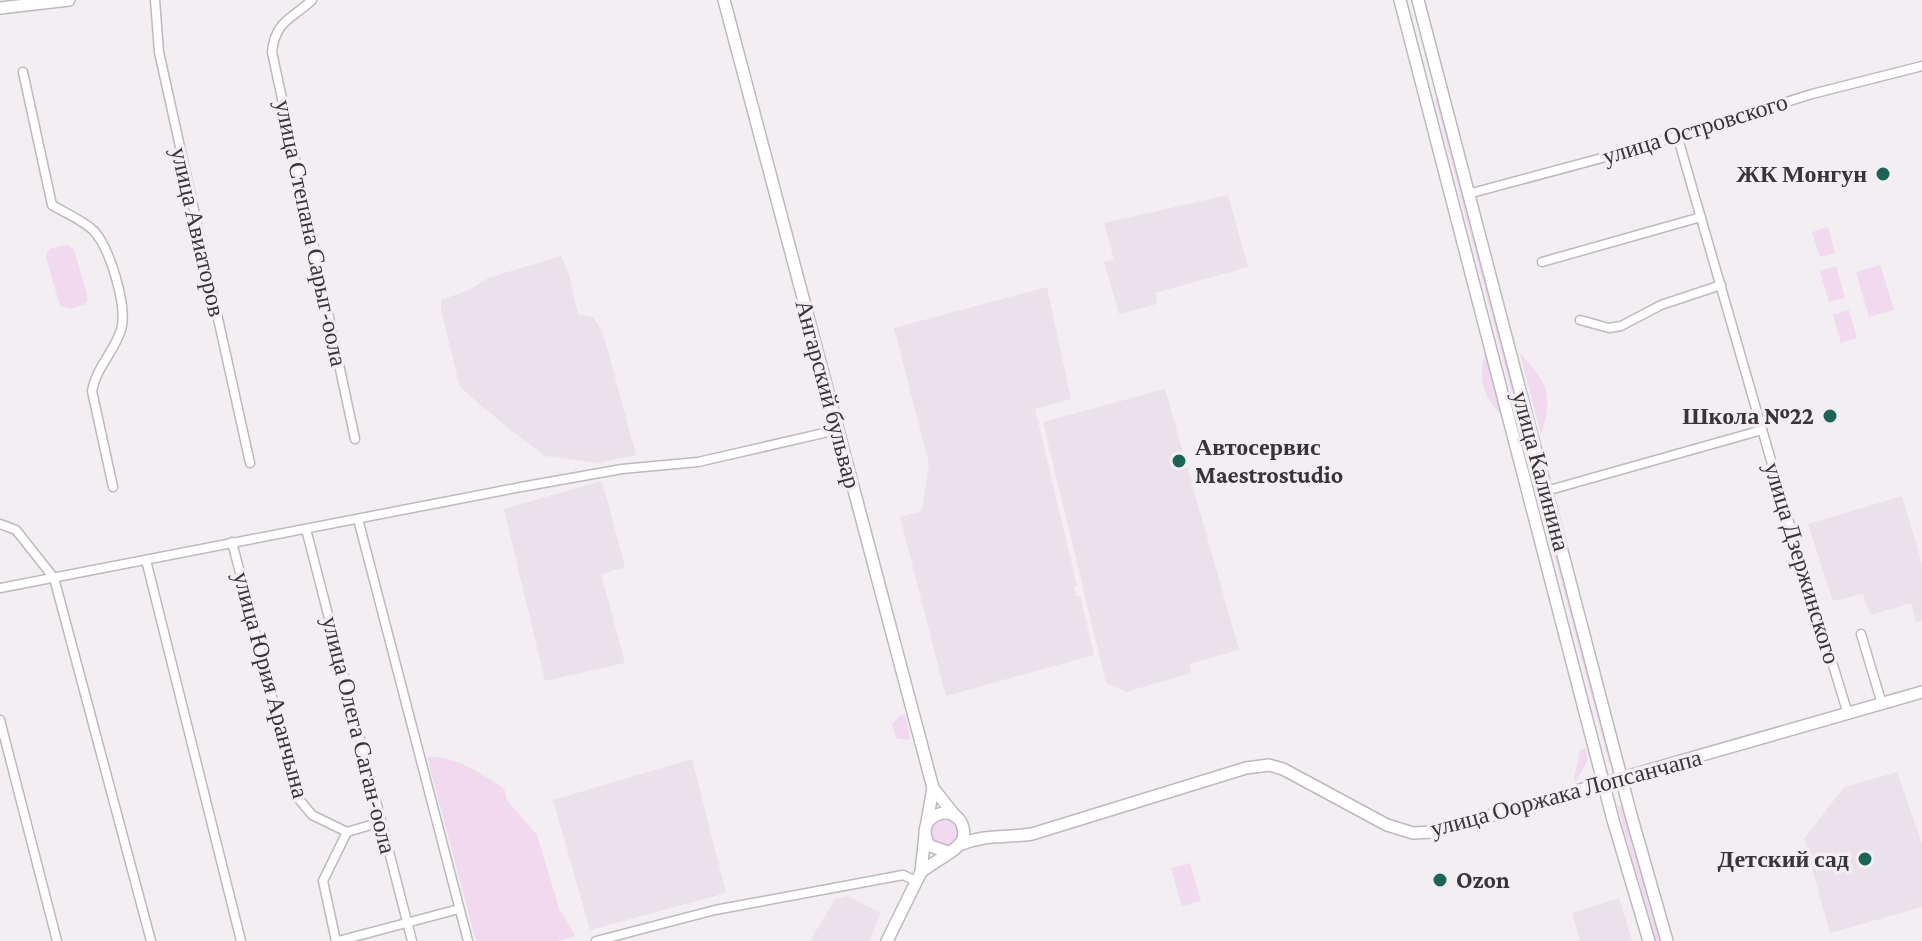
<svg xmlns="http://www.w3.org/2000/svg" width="1922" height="941" viewBox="0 0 1922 941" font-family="'Crimson Pro',serif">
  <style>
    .built { fill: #ebe1eb }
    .green { fill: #f1daf0 }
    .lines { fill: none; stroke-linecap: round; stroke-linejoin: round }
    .street-casing { stroke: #bdb9bd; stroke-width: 11 }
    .secondary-casing { stroke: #bdb9bd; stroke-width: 14 }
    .street { stroke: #fff; stroke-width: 8 }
    .secondary { stroke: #fff; stroke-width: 11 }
    .poi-dot { fill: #1e6456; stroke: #f2eef2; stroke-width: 3 }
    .labels { text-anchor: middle; stroke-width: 7; stroke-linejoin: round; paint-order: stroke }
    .street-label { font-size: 24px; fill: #373537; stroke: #f2eef2 }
    .poi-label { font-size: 24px; font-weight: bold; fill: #373537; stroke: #f2eef2; text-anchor: end }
  </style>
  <rect width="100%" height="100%" fill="#f2eef2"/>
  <g class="built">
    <path d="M1228,195L1248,267L1155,293L1157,304L1119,314L1104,262L1114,259L1104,223Z"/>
    <path d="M561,256L569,275L578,314L593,317L603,333L636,455L598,463L545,456L509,429L460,387L441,310V300L469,290L488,278Z"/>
    <path d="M1047,287L1071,399L1035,409L1077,586L1074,587L1076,596H1080L1094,655L946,696L900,517L922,511L929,464L894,328Z"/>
    <path d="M1165,389L1239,650L1189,664L1191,673L1126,692L1106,683L1043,422Z"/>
    <path d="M602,481L625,567L601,574L625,663L545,681L504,509Z"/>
    <path d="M1902,496L1922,564V621L1916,623L1911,603L1870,615L1863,594L1833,601L1808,524Z"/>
    <path d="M692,759L726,893L590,930L553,800Z"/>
    <path d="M1897,772L1922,844V907L1830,933L1804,839L1844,787Z"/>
    <path d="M848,896L881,913L869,941H810L835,899Z"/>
    <path d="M1619,898L1632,941H1580L1572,913Z"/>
  </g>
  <g class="green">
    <path d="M1435,99H1440L1535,458L1529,459Z"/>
    <path d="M1828,227L1835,253L1820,257L1812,232Z"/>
    <path d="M68,245L74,249L88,299L84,305L70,309L60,306L46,257L47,252L52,248Z"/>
    <path d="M1880,265L1894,310L1869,317L1856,272Z"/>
    <path d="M1836,266L1845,298L1829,302L1820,271Z"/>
    <path d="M1849,310L1857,338L1841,343L1833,315Z"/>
    <path d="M1486,349L1506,420C1483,398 1477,380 1486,349Z"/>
    <path d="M1520,354C1549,383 1553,396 1541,435Z"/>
    <path d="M1538,473L1615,762L1609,763L1533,474Z"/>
    <path d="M901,714L906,716L910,737L908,740L896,738L892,725Z"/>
    <path d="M1586,748L1587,762L1576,781L1574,778L1580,750Z"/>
    <path d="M427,757C454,755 481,774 504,788L507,800L537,835L559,908L575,936L558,941H476Z"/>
    <path d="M1617,805L1622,807L1661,941H1656Z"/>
    <path d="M941,817L956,821L960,836L950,847L931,842L929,827Z"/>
    <path d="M1190,863L1201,901L1182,906L1171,868Z"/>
  </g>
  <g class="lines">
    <defs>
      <g id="street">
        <path d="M155,0L159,52L250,463"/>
        <path d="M312,0C292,19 275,21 272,52L355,439"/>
        <path d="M23,72L52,205C65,213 83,220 94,231C110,249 128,307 121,330C114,352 96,368 92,391L113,487"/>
        <path d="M1677,135L1785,509L1848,714"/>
        <path d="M1468,194L1639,148L1812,94L1922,66"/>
        <path d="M1542,262L1701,217"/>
        <path d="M1580,320L1609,328L1621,326L1661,305L1721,285"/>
        <path d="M1546,491L1762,430"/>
        <path d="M358,519L468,941"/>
        <path d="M0,524L16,530L54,578L151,941"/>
        <path d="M306,529L412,941"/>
        <path d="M232,542L298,798L312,815L347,832L323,881L336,941"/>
        <path d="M146,560L241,941"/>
        <path d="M0,588L521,487L622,469L698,462L837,430"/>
        <path d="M1861,634L1882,704"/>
        <path d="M0,720L57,941"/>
        <path d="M347,832L381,822"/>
        <path d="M338,941L459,909"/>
        <path d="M596,941L715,910L903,875L916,881"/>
      </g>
      <g id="secondary">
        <path d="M724,0L933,788L956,817"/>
        <path d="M1400,0L1613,820L1649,941"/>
        <path d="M1418,0L1631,815L1667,941"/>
        <path d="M0,8L69,0"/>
        <path d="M927,822L933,788"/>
        <path d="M959,845C984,834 1006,838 1032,834L1246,768L1269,765L1283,769L1387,825L1413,833L1433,832L1922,692"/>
        <path d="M921,872C931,864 950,854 958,846C963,841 965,834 963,828C957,799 910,816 930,846L948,852"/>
        <path d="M887,941L921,872L925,835"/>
      </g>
    </defs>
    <use href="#street" class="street-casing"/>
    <use href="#secondary" class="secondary-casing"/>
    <use href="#street" class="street"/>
    <use href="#secondary" class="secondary"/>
  </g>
  <g class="poi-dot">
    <circle cx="1883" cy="174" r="8"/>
    <circle cx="1830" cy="416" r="8"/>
    <circle cx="1179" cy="461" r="8"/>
    <circle cx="1865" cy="859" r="8"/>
    <circle cx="1440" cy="880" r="8"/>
  </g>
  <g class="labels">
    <g class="street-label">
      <text transform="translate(1695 129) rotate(-17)" y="8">улица Островского</text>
      <text transform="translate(198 232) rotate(77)" y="8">улица Авиаторов</text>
      <text transform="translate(311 233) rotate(78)" y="8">улица Степана Сарыг-оола</text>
      <text transform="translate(828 394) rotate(75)" y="8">Ангарский бульвар</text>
      <text transform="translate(1541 471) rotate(75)" y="8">улица Калинина</text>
      <text transform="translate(1802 563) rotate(73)" y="8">улица Дзержинского</text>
      <text transform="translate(271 685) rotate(75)" y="8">улица Юрия Аранчына</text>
      <text transform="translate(359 735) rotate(76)" y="8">улица Олега Саган-оола</text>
      <text transform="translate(1566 793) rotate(-15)" y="8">улица Ооржака Лопсанчапа</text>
    </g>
    <g class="poi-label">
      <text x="1867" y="182">ЖК Монгун</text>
      <text x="1814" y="424">Школа №22</text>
      <text x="1195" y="455" text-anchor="start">Автосервис<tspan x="1195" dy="28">Maestrostudio</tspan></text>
      <text x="1849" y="867">Детский сад</text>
      <text x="1456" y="888" text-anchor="start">Ozon</text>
    </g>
  </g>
</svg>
